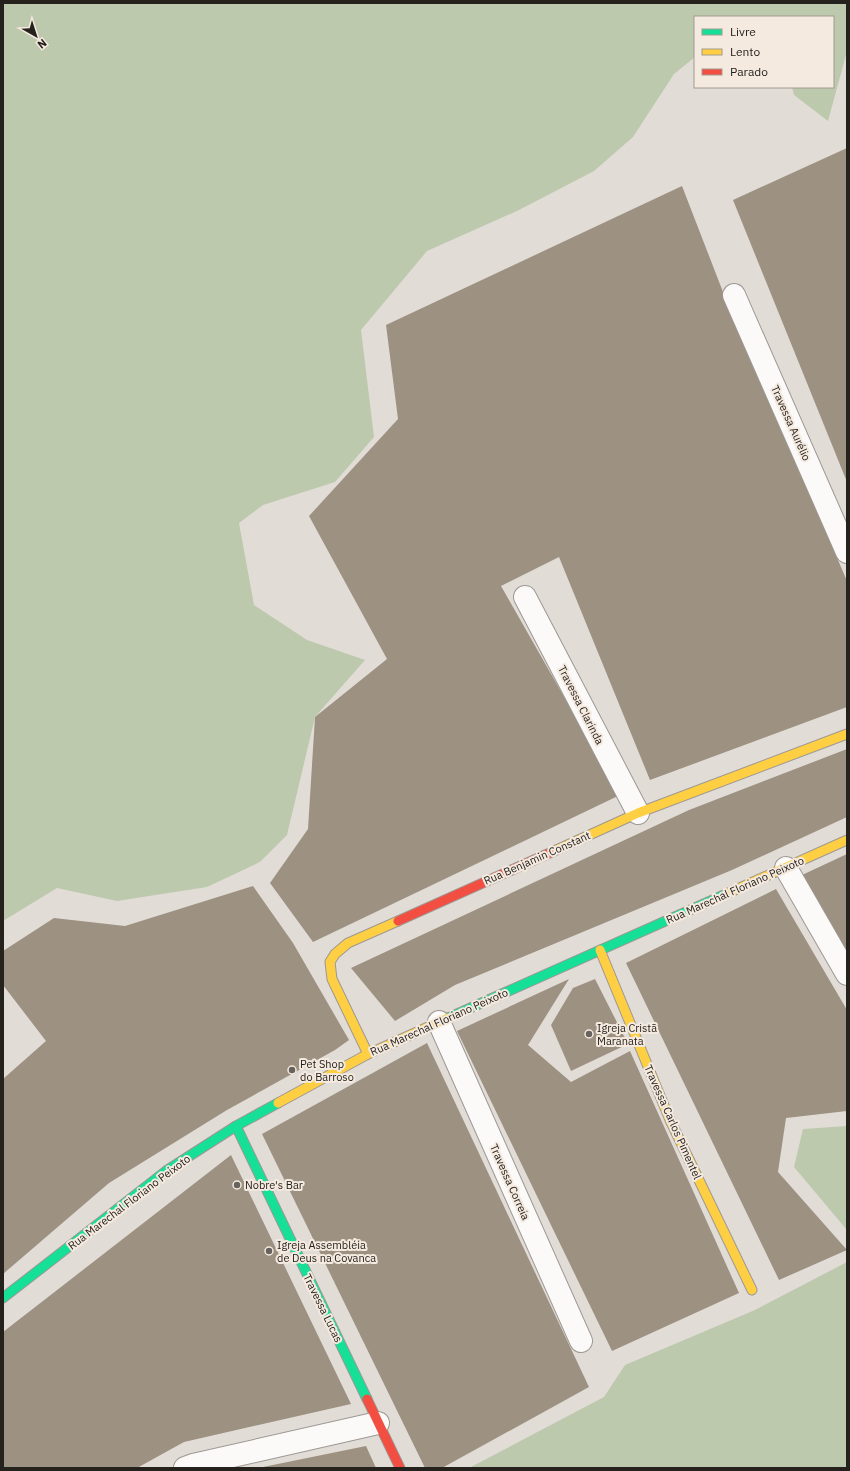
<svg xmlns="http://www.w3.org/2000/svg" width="850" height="1471" viewBox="0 0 850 1471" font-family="'IBM Plex Sans',sans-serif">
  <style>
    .green { fill: #bcc9ad }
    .building { fill: #9d9182 }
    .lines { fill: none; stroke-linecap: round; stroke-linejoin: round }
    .street-casing { stroke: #9c9893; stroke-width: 24 }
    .fast-casing { stroke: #9c9893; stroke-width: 11 }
    .slow-casing { stroke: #9c9893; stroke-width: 11 }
    .jam-casing { stroke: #9c9893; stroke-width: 11 }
    .street { stroke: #fbfaf9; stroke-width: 22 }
    .fast { stroke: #16e098; stroke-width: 9 }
    .slow { stroke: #ffcf43; stroke-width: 9 }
    .jam { stroke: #f24e42; stroke-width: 9 }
    .poi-dot { fill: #67625e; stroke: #f5eadf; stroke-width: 1.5 }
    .labels { text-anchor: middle; stroke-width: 4; stroke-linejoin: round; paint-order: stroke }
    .street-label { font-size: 11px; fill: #25211d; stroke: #f5eadf }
    .poi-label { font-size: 11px; fill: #25211d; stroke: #f5eadf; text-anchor: start }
  </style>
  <rect width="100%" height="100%" fill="#e2dcd7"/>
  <g class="green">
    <path d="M3,3H847V51L828,121L794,95L792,87H833V17H695V57L674,74L633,137L594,171L517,211L427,251L361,330L374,437L335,482L263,505L239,523L254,605L307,640L365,660L315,717L287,835L260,862L207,887L117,901L57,888L3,921Z"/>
    <path d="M847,1126V1230L794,1167L803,1129Z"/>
    <path d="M847,1262V1468H469L604,1397L625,1365L755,1310Z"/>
  </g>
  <g class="building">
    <path d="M847,148V482L733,200Z"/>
    <path d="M682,186L723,292L847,581V707L650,780L559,557L501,586L620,795L313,942L270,883L308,829L315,717L387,659L309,516L398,419L386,325Z"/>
    <path d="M847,749V817L732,870L455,985L395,1021L351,968L689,810Z"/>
    <path d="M847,854V952L802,875Z"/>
    <path d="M253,886L293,943L349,1040L335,1050L227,1110L109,1183L3,1274V1079L46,1041L3,985V951L54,918L125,926Z"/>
    <path d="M776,889L847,1010V1111L786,1118L778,1172L847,1250L779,1280L626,963Z"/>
    <path d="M569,979L528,1045L571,1082L630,1051L739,1293L612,1351L457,1031Z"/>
    <path d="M595,979L628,1044L571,1071L551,1025L573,988Z"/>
    <path d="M427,1043L589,1387L442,1468H425L262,1134Z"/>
    <path d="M231,1155L351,1404L184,1442L137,1468H3V1332Z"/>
    <path d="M366,1446L376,1468H263V1467Z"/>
  </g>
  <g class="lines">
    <defs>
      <g id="street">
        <path d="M734,295L847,552"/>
        <path d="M525,597L638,813"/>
        <path d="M786,868L847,974"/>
        <path d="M439,1022L581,1341"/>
        <path d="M185,1468L193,1465L378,1423"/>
      </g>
      <g id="fast">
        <path d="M448,1018L726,894"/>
        <path d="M236,1126L367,1399"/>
        <path d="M3,1298L166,1171L236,1126L278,1103"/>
      </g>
      <g id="slow">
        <path d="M554,851L638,813L847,734"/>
        <path d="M726,894L847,840"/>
        <path d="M600,950L670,1120L752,1290"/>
        <path d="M368,1054L332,979L330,962L335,954L348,943L398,921"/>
        <path d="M278,1103L368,1054L448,1018"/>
      </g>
      <g id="jam">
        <path d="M398,921L554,851"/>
        <path d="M367,1399L400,1468"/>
      </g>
    </defs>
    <use href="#street" class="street-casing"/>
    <use href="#fast" class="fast-casing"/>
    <use href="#slow" class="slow-casing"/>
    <use href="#jam" class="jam-casing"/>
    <use href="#street" class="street"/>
    <use href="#fast" class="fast"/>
    <use href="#slow" class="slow"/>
    <use href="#jam" class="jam"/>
  </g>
  <g class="poi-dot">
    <circle cx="589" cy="1034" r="4"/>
    <circle cx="292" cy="1070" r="4"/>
    <circle cx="237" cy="1185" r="4"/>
    <circle cx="269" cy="1251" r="4"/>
  </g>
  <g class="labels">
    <g class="street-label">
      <text transform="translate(791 423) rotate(66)" y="4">Travessa Aurélio</text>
      <text transform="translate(581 705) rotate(63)" y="4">Travessa Clarinda</text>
      <text transform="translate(537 858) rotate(-24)" y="4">Rua Benjamin Constant</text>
      <text transform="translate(735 890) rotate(-24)" y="4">Rua Marechal Floriano Peixoto</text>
      <text transform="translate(439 1022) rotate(-24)" y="4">Rua Marechal Floriano Peixoto</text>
      <text transform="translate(673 1122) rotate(66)" y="4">Travessa Carlos Pimentel</text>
      <text transform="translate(510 1182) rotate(66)" y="4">Travessa Correia</text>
      <text transform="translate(129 1202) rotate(-37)" y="4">Rua Marechal Floriano Peixoto</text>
      <text transform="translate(323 1308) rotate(64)" y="4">Travessa Lucas</text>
    </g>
    <g class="poi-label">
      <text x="597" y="1032">Igreja Cristã<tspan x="597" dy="13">Maranata</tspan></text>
      <text x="300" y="1068">Pet Shop<tspan x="300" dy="13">do Barroso</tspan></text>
      <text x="245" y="1189">Nobre's Bar</text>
      <text x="277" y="1249">Igreja Assembléia<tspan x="277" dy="13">de Deus na Covanca</tspan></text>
    </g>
  </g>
  <rect width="850" height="1471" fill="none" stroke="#25211d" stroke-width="8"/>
  <rect x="694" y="16" width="140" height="72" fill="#f5eadf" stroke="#a29a91"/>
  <rect x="702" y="29" width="20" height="6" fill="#16e098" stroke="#a29a91"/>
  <text x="730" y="36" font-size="12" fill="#25211d">Livre</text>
  <rect x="702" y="49" width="20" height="6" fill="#ffcf43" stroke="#a29a91"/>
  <text x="730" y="56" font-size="12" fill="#25211d">Lento</text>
  <rect x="702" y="69" width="20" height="6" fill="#f24e42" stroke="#a29a91"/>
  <text x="730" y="76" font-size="12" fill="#25211d">Parado</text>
  <g transform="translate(36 36) rotate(141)" stroke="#f5eadf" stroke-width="3" paint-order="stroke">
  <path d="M0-3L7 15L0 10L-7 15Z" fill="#25211d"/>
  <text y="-6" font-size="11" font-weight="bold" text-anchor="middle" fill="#25211d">N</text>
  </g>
</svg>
